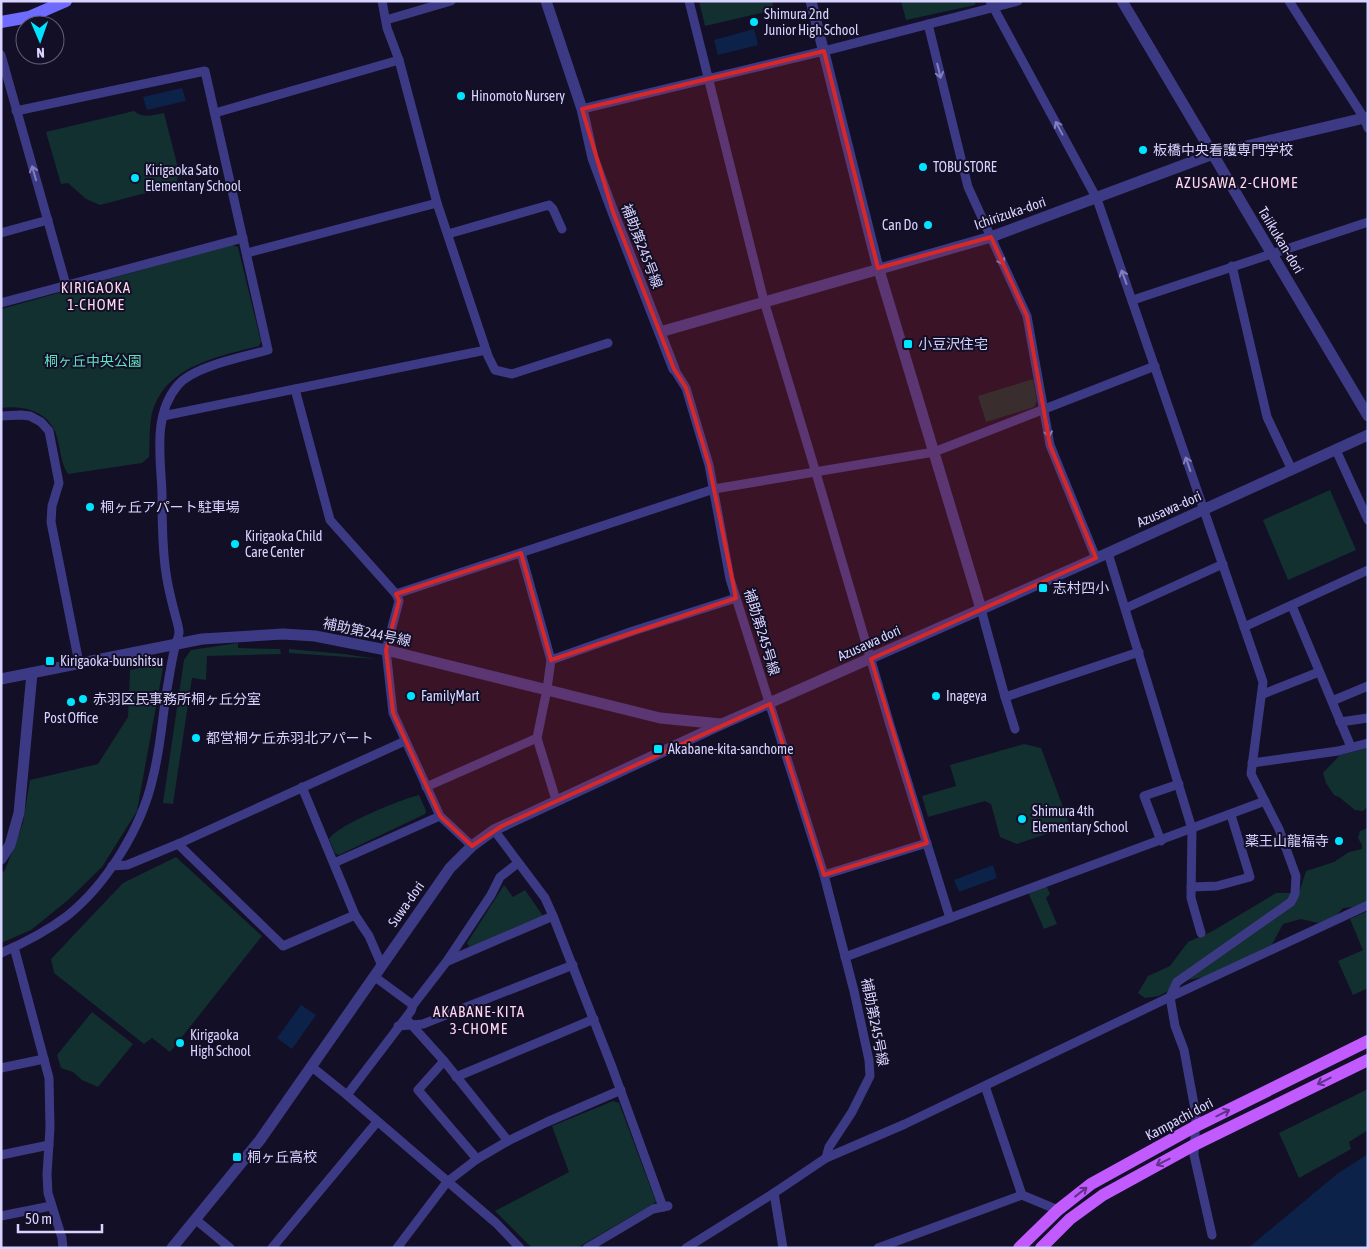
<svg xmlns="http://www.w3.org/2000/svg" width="1369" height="1249" viewBox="0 0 1369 1249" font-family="'Asap Condensed','Noto Sans JP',sans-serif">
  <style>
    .green { fill: #12302f }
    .water { fill: #0c2248 }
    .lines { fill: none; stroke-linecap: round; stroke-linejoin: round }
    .minor { stroke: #3d3a85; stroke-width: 9 }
    .tertiary { stroke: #3d3a85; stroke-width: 11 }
    .secondary { stroke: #6f6bff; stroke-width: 12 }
    .primary { stroke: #c25bff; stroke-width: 12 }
    .oneway { stroke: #837fbc }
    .oneway2 { stroke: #623188 }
    .marked { fill: #d62828; fill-opacity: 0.2; stroke: #d62828; stroke-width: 4; stroke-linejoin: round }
    .poi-dot { fill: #00e5ff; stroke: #130f26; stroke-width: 2 }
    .labels { text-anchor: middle; stroke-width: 4; stroke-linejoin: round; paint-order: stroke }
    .poi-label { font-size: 14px; fill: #d9d4ff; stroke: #130f26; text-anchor: start }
    .street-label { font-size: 14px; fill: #d9d4ff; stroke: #130f26 }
    .park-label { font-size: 14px; fill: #5fe0c0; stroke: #130f26 }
    .neighbourhood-label { font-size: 15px; letter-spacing: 1px; fill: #ffd6f0; stroke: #130f26 }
  </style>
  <rect width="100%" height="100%" fill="#130f26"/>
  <g class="green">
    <path d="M699,1H772L774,10L705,26Z"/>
    <path d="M901,1H976L975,5L906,20Z"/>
    <path d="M134,111C144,119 152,115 164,113L179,172L176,185L100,205L86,199L68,183L61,184L46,132Z"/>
    <path d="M232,245L238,247L261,342L259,346C216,357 160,367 151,419C149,431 150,444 149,457L142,463L68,474C60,462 61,450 57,437C50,412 25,405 1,408V309Z"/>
    <path d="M1033,379L1037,401L1034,407L986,422L978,396Z"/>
    <path d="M1330,490L1356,550L1288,580L1263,520Z"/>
    <path d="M238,643V648L280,649L281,654L207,656L206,680L192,678L173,804L163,803L184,660L191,650Z"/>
    <path d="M289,649L344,654L376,659L289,653Z"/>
    <path d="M154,665L163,668L137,811L102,867L68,900L31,930L1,943V874L5,870L23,823L30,780L98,764L128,717L130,670Z"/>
    <path d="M1024,744L1041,748L1070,826L1017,844L1000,837L991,804L985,801L928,817L922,796L956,786L950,765Z"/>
    <path d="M1368,748V806L1363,811L1355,810L1339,797L1334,795L1326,783L1323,773L1340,755Z"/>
    <path d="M419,795L426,811L425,814L339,855L335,853L329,839C337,825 402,799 419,795Z"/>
    <path d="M1368,828V901L1353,907L1343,908L1335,917L1318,923L1301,919L1283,924L1270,948L1209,976L1188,980L1159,996L1145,998L1138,993L1148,976L1170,966L1188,942L1211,932L1276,893H1299L1306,871L1334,862L1349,852L1362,849V845L1358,838L1360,831Z"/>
    <path d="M176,857L262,936L170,1052L152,1038L144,1044L54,973L51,959L123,883Z"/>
    <path d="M504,885L513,897L525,890L543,916L469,947L467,943Z"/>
    <path d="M1046,885L1050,894L1046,898L1057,924L1044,929L1028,892Z"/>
    <path d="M1368,911V988L1353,995L1338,961L1363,950L1350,919Z"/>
    <path d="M92,1012L133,1044L98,1087L82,1080L73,1072L61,1068L57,1055Z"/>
    <path d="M1368,1089V1130L1349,1142L1351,1149L1299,1178L1279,1133Z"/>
    <path d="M613,1101L619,1103L656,1202L577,1248H532L495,1211L569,1172L552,1126Z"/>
  </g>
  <g class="water">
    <path d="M754,29L758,45L718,55L714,40Z"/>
    <path d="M182,88L186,101L147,110L143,97Z"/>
    <path d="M993,865L997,878L959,892L954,880Z"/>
    <path d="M301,1005L316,1015L292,1049L277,1038Z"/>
    <path d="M1368,1154V1248H1248L1337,1174Z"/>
  </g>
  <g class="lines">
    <g class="minor">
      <path d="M382,1L387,28L399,60L437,203L488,356L495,370L512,374L608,343"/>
      <path d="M689,1L764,301L816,473L890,725L950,918"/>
      <path d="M990,1L1097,199L1263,682L1251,774L1279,829L1296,876L1295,894L1291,902L1177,982L1170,997L1175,1026L1184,1050L1196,1115L1194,1155L1212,1235"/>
      <path d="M1289,1L1364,118L1368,128"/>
      <path d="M386,20L451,1"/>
      <path d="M928,24L968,187L1027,316L1050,445L1096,558"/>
      <path d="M1,55L66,285"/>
      <path d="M582,109L832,49L1018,1"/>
      <path d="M215,113L399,60"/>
      <path d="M1,233L48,220"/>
      <path d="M448,234L549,205L553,209L562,229"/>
      <path d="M247,253L437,203"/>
      <path d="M1232,266L1267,417L1292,470"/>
      <path d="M1133,300L1368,222"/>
      <path d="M1,303L243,238"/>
      <path d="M674,369L686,388L709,465L730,579L824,875L854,991L869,1060L870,1076L852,1112L829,1147L826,1158"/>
      <path d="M295,389L330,520L396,594L399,601L386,650L393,713L440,816L472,846"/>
      <path d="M1,416L21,415L30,416L41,422L49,431L59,483L52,506L51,522L79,663"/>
      <path d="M163,416L486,350"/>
      <path d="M1336,450L1368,520"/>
      <path d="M521,553L551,660L547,689L537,738L556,800"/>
      <path d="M1108,553L1192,829L1191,898L1201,933"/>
      <path d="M396,594L714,489L934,452L1155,366"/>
      <path d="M1292,606L1351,747"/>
      <path d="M1126,608L1223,564"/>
      <path d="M981,609L1005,697L1139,652"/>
      <path d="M1244,627L1368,570"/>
      <path d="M551,660L633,631L736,598"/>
      <path d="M1263,694L1319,672"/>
      <path d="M1005,697L1015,729"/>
      <path d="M1332,701L1368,686"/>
      <path d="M1340,722L1368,718"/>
      <path d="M1252,763L1338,751L1368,743"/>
      <path d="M302,787L355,915L369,936L382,966"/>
      <path d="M426,787L537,738"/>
      <path d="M494,830L545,898L553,916L612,1067L663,1207"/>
      <path d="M1161,841L1144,796L1179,784"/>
      <path d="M178,844L283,946L355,915"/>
      <path d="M334,863L440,816"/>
      <path d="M112,866L127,865L178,844L405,741"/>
      <path d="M824,875L927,843"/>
      <path d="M1191,887L1217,886L1250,877L1231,815"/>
      <path d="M14,947L49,1078L50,1128L47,1174L48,1193L62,1238L63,1248"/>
      <path d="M1,953C24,943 47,931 67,916C107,884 142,827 153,777C160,750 162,722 166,695C169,679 171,663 175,647C176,642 179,637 179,632C179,628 177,622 176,618C172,603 168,588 166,573C162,547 162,520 162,494C161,459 152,415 178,385C194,366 244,357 268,350L205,71L16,111"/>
      <path d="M845,957L1265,801"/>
      <path d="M448,961L553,916"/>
      <path d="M375,977L413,1005"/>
      <path d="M409,1022L444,1061L508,1141"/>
      <path d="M398,1026L423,1024L573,965"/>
      <path d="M444,1061L418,1090L477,1159"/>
      <path d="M312,1067L347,1095L496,1223L520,1248"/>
      <path d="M1,1068L44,1059"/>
      <path d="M456,1077L594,1019"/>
      <path d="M985,1086L1022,1195"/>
      <path d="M347,1095L411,1011L413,1005L447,961L491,895L500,877L518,863"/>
      <path d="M1,1155L49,1145"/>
      <path d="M774,1193L783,1248"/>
      <path d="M1,1216L51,1206"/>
      <path d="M195,1219L230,1248"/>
      <path d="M272,1248L377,1122"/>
      <path d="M397,1248L447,1182L477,1159L508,1141L547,1122L621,1090"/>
      <path d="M587,1248L653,1209L668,1206"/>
      <path d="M686,1248L774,1193L826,1158L905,1124L1170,997L1368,905"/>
      <path d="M878,1248L1022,1195L1058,1210"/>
    </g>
    <g class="tertiary">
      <path d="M546,1L582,109L593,158L613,212L674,369"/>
      <path d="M811,1L876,260L981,609"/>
      <path d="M1122,1L1368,416"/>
      <path d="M660,332L991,237L1213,154L1368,117"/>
      <path d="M1,679L202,639L283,634L315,636L386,650L660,718L721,724"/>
      <path d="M1,859L10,845L19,813L32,673"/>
      <path d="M172,1248L260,1140L450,868L472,846L494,830L722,724L1108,553L1368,435"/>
    </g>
    <path class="secondary" d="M1,22L29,17L66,1"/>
    <g class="primary">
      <path d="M1019,1248L1058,1210L1091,1184L1196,1126L1368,1041"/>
      <path d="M1041,1248L1070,1219L1103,1195L1194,1145L1368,1060"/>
    </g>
  </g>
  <defs><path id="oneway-shaft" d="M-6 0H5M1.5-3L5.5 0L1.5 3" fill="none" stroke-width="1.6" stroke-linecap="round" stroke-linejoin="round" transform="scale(1.25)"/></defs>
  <g class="oneway">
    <use href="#oneway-shaft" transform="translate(939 71) rotate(76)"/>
    <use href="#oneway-shaft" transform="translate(1059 128) rotate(-118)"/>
    <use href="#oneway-shaft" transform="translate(34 173) rotate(-106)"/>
    <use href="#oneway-shaft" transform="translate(1000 258) rotate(65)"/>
    <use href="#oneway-shaft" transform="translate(1124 277) rotate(-110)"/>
    <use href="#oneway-shaft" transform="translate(1048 430) rotate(81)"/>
    <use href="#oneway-shaft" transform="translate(1188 464) rotate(-109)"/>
  </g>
  <g class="oneway2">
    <use href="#oneway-shaft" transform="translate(1324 1081) rotate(153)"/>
    <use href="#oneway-shaft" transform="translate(1223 1113) rotate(-26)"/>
    <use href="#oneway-shaft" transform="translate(1163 1162) rotate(153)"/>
    <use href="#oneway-shaft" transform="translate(1081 1192) rotate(-38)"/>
  </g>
  <path class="marked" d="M824,51L878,268L991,237L1027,316L1050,445L1096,558L871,659L927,843L824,875L770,704L502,826L472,846L440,816L393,713L386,650L399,601L396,594L521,553L551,660L736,598L709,465L686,388L674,369L613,212L582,109Z"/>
  <g class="poi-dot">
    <circle cx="754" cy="22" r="5"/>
    <circle cx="461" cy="96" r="5"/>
    <circle cx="1143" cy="150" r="5"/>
    <circle cx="923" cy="167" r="5"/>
    <circle cx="135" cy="178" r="5"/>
    <circle cx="928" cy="225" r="5"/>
    <rect x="903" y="339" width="10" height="10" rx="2.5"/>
    <circle cx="90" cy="507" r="5"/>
    <circle cx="235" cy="544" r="5"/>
    <rect x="1038" y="583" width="10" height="10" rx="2.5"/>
    <rect x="45" y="656" width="10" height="10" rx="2.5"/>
    <circle cx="411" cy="696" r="5"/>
    <circle cx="936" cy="696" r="5"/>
    <circle cx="83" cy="699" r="5"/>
    <circle cx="71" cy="702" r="5"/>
    <circle cx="196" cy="738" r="5"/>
    <rect x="653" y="744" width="10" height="10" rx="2.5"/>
    <circle cx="1022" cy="819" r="5"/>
    <circle cx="1339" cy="841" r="5"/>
    <circle cx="180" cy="1043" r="5"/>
    <rect x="232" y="1152" width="10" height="10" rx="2.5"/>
  </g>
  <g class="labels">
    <g class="poi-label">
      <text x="764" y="19">Shimura 2nd<tspan x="764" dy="16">Junior High School</tspan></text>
      <text x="471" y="101">Hinomoto Nursery</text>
      <text x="1153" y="155">板橋中央看護専門学校</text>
      <text x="933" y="172">TOBU STORE</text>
      <text x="145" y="175">Kirigaoka Sato<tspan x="145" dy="16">Elementary School</tspan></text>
      <text x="918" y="230" text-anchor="end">Can Do</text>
      <text x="918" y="349">小豆沢住宅</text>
      <text x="100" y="512">桐ヶ丘アパート駐車場</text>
      <text x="245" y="541">Kirigaoka Child<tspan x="245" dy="16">Care Center</tspan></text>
      <text x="1053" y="593">志村四小</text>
      <text x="60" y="666">Kirigaoka-bunshitsu</text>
      <text x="421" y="701">FamilyMart</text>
      <text x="946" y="701">Inageya</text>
      <text x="93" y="704">赤羽区民事務所桐ヶ丘分室</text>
      <text x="71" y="723" text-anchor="middle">Post Office</text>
      <text x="206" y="743">都営桐ケ丘赤羽北アパート</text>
      <text x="668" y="754">Akabane-kita-sanchome</text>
      <text x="1032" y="816">Shimura 4th<tspan x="1032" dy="16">Elementary School</tspan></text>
      <text x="1329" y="846" text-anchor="end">薬王山龍福寺</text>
      <text x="190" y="1040">Kirigaoka<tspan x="190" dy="16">High School</tspan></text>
      <text x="247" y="1162">桐ヶ丘高校</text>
    </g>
    <g class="street-label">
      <text transform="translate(1010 213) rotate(-19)" y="5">Ichirizuka-dori</text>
      <text transform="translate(1281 240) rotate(59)" y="5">Taiikukan-dori</text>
      <text transform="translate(642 246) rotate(69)" y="5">補助第245号線</text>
      <text transform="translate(1169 509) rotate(-24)" y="5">Azusawa-dori</text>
      <text transform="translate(367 632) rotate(12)" y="5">補助第244号線</text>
      <text transform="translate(762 632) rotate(73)" y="5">補助第245号線</text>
      <text transform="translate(869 643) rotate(-24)" y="5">Azusawa dori</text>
      <text transform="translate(406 904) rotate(-55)" y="5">Suwa-dori</text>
      <text transform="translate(875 1022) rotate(79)" y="5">補助第245号線</text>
      <text transform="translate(1179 1119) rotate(-28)" y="5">Kampachi dori</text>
    </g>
    <g class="park-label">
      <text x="93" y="366">桐ヶ丘中央公園</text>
    </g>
    <g class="neighbourhood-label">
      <text x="1237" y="188">AZUSAWA 2-CHOME</text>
      <text x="96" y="293">KIRIGAOKA<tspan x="96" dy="17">1-CHOME</tspan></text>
      <text x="479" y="1017">AKABANE-KITA<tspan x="479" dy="17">3-CHOME</tspan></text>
    </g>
  </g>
  <rect width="1369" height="1249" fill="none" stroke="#d9d4ff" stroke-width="5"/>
  <g transform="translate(40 40) rotate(178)"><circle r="24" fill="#130f26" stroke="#625e7d"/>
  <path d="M0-4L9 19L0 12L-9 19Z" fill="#00e5ff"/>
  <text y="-8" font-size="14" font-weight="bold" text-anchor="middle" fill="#d9d4ff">N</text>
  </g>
  <path d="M18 1224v8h84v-8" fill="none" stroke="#d9d4ff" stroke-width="2.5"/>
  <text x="25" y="1224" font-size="15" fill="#d9d4ff" stroke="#130f26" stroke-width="4" paint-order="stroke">50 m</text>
</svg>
